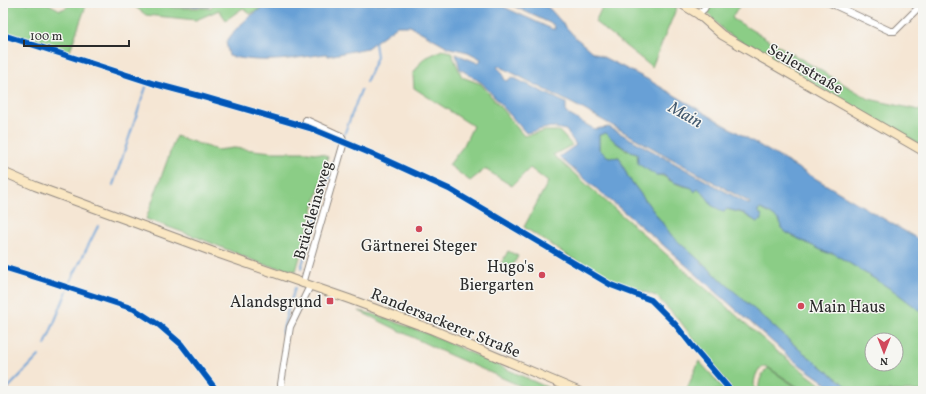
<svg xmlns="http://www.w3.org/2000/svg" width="926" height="394" viewBox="0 0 926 394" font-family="Vollkorn,serif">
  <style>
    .green { fill: #8bcd86; stroke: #5b7c58; fill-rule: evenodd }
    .water { fill: #67a0d6; stroke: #496680; fill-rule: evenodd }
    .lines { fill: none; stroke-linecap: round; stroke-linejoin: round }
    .stream { stroke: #67a0d6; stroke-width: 2 }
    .street-casing { stroke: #908880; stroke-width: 8 }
    .secondary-casing { stroke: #908880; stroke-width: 10 }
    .street { stroke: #fff; stroke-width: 6 }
    .secondary { stroke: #fae7c3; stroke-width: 8 }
    .cycleway-casing { stroke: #f6f6f2; stroke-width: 8 }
    .cycleway { stroke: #0057b8; stroke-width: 6 }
    .poi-dot { fill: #d1495b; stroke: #f6f6f2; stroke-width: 1.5 }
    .labels { text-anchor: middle; stroke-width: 3; stroke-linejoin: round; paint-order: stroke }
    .street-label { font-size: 16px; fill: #2b2b2b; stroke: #f6f6f2 }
    .poi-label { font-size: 16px; fill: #2b2b2b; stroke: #f6f6f2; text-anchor: end }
    .water-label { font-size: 17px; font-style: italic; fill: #435a6f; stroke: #f6f6f2 }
  </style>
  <rect width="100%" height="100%" fill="#f6f6f2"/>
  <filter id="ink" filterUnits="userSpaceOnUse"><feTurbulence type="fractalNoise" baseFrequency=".025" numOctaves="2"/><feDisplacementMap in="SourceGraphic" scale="8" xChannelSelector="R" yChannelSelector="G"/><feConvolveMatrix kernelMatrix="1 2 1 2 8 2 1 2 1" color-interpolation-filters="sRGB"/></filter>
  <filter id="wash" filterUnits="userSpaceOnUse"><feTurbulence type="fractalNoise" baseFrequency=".012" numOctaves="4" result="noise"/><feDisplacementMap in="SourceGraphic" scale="16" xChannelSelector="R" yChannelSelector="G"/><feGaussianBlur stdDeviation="0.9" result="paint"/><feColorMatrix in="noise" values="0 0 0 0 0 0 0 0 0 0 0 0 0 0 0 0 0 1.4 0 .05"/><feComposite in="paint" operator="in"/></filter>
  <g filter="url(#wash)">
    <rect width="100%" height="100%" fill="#f5e6d4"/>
    <g class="green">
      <path d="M3,3H47L60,10L66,8L71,3H87L69,53L3,32Z"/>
      <path d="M130,3H162L174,8H210L215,3H269L266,6L250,14L243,8L226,20L219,10L196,20L146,15Z"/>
      <path d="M604,3H667L677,7L652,67L595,22Z"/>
      <path d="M707,3H741L734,15L732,16L733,19L869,99L923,111V146L844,102L725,32L704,9Z"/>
      <path d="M442,50L451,52L462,77L481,84L524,136L545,131H559L572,145L553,155L778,352L829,391H804L766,366L759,369C755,376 753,382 755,391H734L729,386L680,321L656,296L618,283L568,256L524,227L548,182L530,168L512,186L485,169L470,181L449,165L464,145L473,126L414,88L413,74L423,59Z"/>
      <path d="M606,133L616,143L626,150L637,153L656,175C666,175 665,179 673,182C680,186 690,188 698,187C703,194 708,197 711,205L742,213L757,222V211L761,209L769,213L780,221L781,228L787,233L827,253H833L894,291L923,313V391H853L800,350L672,236L628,177L619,157C609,159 606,156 599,149V135ZM872,340H896V364H872Z"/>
      <path d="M176,136L217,150L234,148L272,152H308L323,154L328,157L296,271L262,264L199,238L146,219Z"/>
      <path d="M508,251L518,256L511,269L501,264Z"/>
      <path d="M359,311L373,314L431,335L555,391H532L441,351Z"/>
      <path d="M699,361L726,391H686Z"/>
      <path d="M768,368L802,391H759C758,382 761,374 768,368Z"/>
    </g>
    <g class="water">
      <path d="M167,3H212L209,6H174Z"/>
      <path d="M269,3H495L552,29H555L554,25L507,3H541L550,9L575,37L591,51L647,79L923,242V313L894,291L833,253H827L787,233L781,228L780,221L769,213L761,209L757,211L762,216V220L757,222L743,213L727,209L724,212L711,205C708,197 703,194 698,188L695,192L692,188L673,182L663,175H656L638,164L637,153C623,149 616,143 606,133L599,135V149C606,156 609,159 619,157L628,177L672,236L800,350L853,391H837L793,360L662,244L559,157L576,145L566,130L551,127L526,133L482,83L460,69L456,54L478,63L480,61L481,59L468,52L450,48L410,26H397L367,48L328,56L327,54H325C290,59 265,64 229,56L226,42L236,29L249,17ZM499,66L581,108L749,202L750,204H748L609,127L594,129L566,113V103L512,77L507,81L504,79L503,73L497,67Z"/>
    </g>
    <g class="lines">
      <g class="stream">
        <path d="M366,82L377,57L375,43"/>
        <path d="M344,135L361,90"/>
        <path d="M113,185L146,87"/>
        <path d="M301,268L335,158"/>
        <path d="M70,282L98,226"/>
        <path d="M282,334L287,313L295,288"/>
        <path d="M45,345L67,291"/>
        <path d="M5,391L39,356"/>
      </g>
    </g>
  </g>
  <g filter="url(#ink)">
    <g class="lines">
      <defs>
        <g id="street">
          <path d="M830,3L890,31H895L920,6L921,3"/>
          <path d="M698,14L704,9L707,3"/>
          <path d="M303,284L344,142L341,136L306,120"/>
          <path d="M282,391L281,384L290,327L310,286"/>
        </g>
        <g id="secondary">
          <path d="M680,3L698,14L722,35L923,151"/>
          <path d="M3,172L35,186L211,251L349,299L433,330L578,391"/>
        </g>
      </defs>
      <use href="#street" class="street-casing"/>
      <use href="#secondary" class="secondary-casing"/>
      <use href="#street" class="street"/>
      <use href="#secondary" class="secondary"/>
      <defs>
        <g id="cycleway">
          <path d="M3,35L155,84L200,96L310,128L370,153L449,189L611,285L651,300L675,324L694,348L731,391"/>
          <path d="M3,267L45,280L134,309L159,325L181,344L217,391"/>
        </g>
      </defs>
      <use href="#cycleway" class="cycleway-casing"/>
      <use href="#cycleway" class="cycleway"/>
    </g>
  </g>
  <g class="poi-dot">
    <circle cx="419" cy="229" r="4"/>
    <circle cx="542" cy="275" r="4"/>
    <rect x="326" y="297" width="8" height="8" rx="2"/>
    <circle cx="801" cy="306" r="4"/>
  </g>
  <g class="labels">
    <g class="street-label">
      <text transform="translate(806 68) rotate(30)" y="6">Seilerstraße</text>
      <text transform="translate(312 210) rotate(-74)" y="6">Brückleinsweg</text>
      <text transform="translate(446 322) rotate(22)" y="6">Randersackerer Straße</text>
    </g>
    <g class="poi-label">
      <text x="419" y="251" text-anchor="middle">Gärtnerei Steger</text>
      <text x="534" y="272">Hugo's<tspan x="534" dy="18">Biergarten</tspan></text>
      <text x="322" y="307">Alandsgrund</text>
      <text x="809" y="312" text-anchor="start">Main Haus</text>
    </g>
    <g class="water-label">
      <text transform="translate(686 114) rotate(29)" y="6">Main</text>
    </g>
  </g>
  <rect width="926" height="394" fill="none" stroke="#f6f6f2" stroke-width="16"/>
  <g transform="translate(884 352) rotate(180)"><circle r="19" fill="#f6f6f2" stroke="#a5a5a2"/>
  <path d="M0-3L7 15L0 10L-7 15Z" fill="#d1495b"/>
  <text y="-6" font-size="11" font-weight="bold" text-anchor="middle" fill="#2b2b2b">N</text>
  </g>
  <path d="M24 40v6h105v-6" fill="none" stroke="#2b2b2b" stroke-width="2"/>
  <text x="30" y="40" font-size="12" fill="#2b2b2b" stroke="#f6f6f2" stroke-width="3" paint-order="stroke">100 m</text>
</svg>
